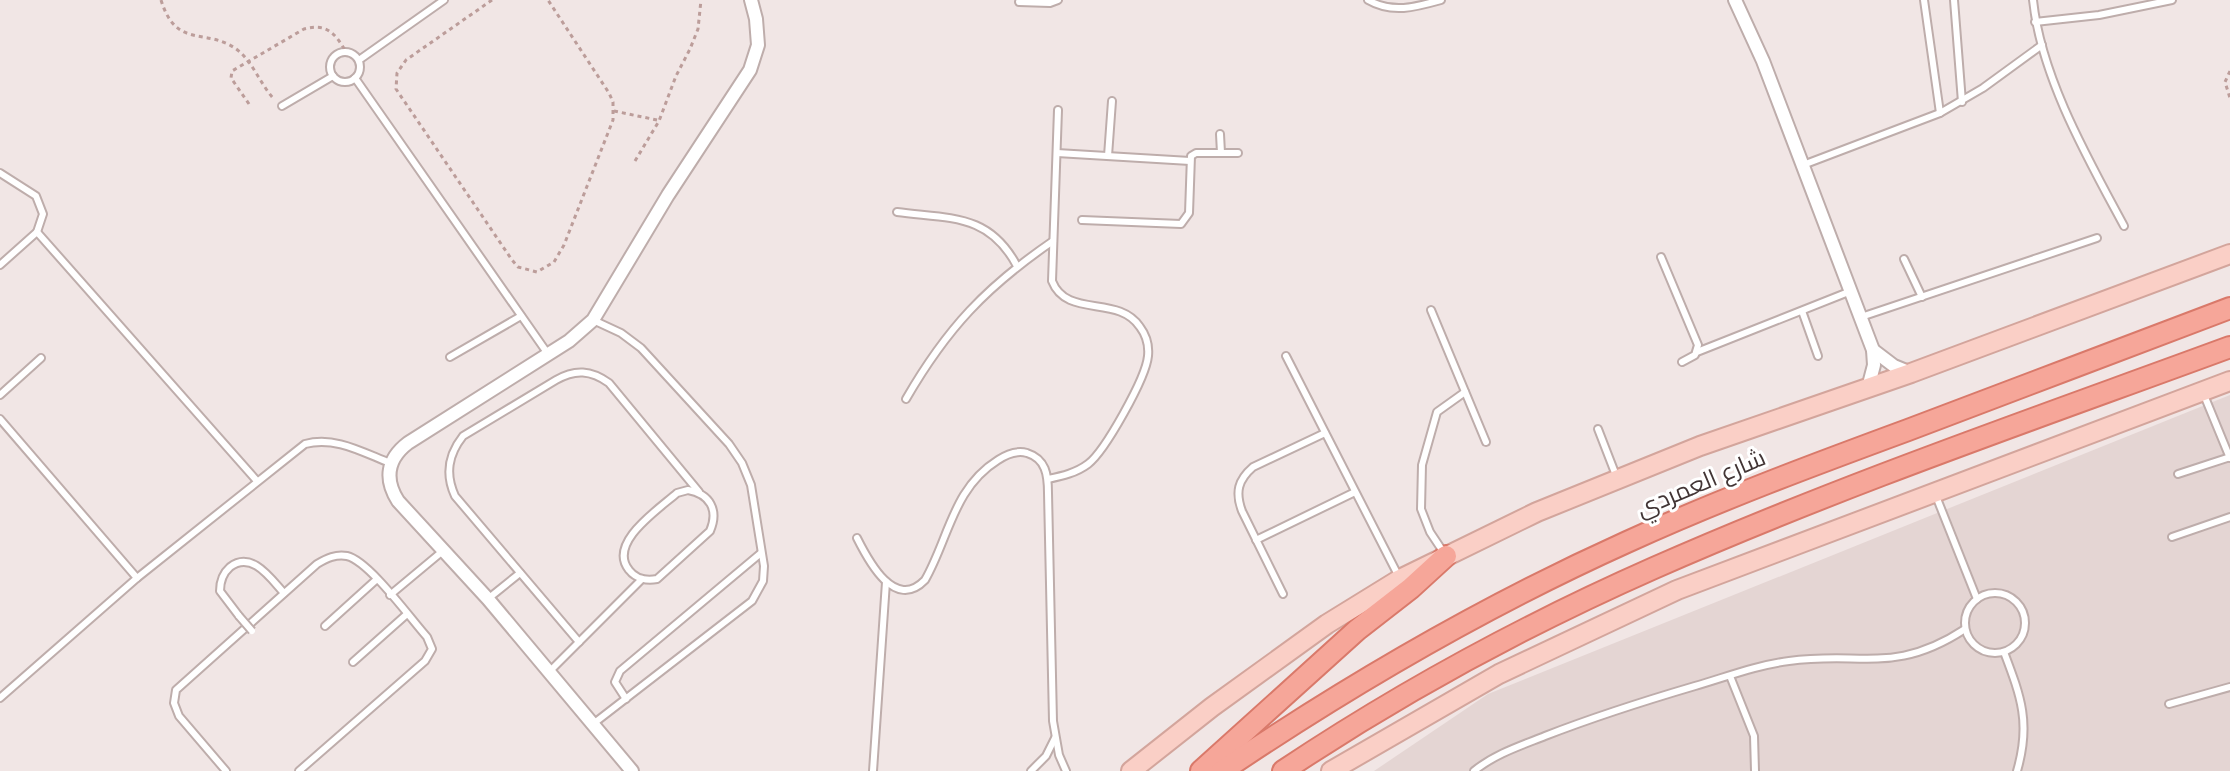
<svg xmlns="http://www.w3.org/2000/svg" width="2230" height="771" viewBox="0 0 2230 771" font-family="Raleway,Cairo,sans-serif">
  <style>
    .residential { fill: #e4d5d3 }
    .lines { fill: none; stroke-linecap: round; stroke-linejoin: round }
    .lane-casing { stroke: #beadab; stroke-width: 10 }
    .street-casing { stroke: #beadab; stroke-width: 16 }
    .secondary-casing { stroke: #d3a59c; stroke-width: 22 }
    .primary-casing { stroke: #d9796a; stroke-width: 24 }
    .path { stroke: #bc9d9a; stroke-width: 3; stroke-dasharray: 4 4; stroke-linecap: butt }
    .lane { stroke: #fff; stroke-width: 6 }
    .street { stroke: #fff; stroke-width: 12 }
    .secondary { stroke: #facfc6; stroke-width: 18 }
    .primary { stroke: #f6a699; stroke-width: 20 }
    .lane-bridge-casing { stroke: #beadab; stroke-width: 10; stroke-linecap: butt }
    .lane-bridge { stroke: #fff; stroke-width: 6 }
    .labels { text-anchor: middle; stroke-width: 6; stroke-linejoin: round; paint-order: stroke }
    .street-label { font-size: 24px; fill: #423535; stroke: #fff }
  </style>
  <rect width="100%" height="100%" fill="#f1e6e5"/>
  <path class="residential" d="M2230,395V771H1374L1488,694Z"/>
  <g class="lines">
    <defs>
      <g id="lane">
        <path d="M1368,0C1392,14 1416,7 1441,0"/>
        <path d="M1924,0L1940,113"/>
        <path d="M1954,0L1962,102"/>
        <path d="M2033,0C2041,77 2088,159 2124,226"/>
        <path d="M1019,2L1050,3L1058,0"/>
        <path d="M2035,22L2099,15L2172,0"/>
        <circle cx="345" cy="67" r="15"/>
        <path d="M359,60L444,0"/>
        <path d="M355,78L548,354"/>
        <path d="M282,106L333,76"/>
        <path d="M1220,134L1221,153"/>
        <path d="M1057,153L1190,161"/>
        <path d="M1108,156L1112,101"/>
        <path d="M1803,165L1940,113L1983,88L2042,45"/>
        <path d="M0,173L36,196L43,214L37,232L0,265"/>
        <path d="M897,212C950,219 989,213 1017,266"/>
        <path d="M1082,220L1181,224L1189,213L1191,156L1196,153H1238"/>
        <path d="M37,232L257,481"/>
        <path d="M1661,257L1698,345L1695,355L1682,362"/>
        <path d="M1904,259L1922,297"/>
        <path d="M1431,310L1486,442"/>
        <path d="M1802,311L1818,356"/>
        <path d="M1861,317L2097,238"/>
        <path d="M593,320L621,333L641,348L729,444L742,463L751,485L764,566L763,581L752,601L593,724"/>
        <path d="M1697,352L1851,291"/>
        <path d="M1286,356L1399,577"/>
        <path d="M450,357L521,316"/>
        <path d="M0,395L41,358"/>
        <path d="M2204,395L2230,458"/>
        <path d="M906,399C947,328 986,287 1053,241"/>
        <path d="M0,419L137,578"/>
        <path d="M1598,429L1617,478"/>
        <path d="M2178,474L2230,457"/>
        <path d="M1048,479C1062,476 1076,473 1088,464C1105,451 1146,378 1148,356C1149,346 1146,335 1140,327C1118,294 1067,319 1052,281L1058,110"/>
        <path d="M688,490C710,494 719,510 710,531L657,579C647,581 636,579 629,570C607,543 659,509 677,493Z"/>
        <path d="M1936,496L1977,599"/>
        <path d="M2172,537L2230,517"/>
        <path d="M857,538C869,562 895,611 925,580C949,538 953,488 998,460C1007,454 1016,450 1027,453C1046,459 1048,475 1048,493L1053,721L1059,755L1066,771"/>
        <path d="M1256,540L1355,492"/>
        <path d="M1444,553L1430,532L1421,509L1422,465L1437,412L1465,392"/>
        <circle cx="1995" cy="623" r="30"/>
        <path d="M1283,594L1242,511C1235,492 1238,480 1253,467L1325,433"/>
        <path d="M390,595L444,550"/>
        <path d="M489,598L520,573"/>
        <path d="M239,616L220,591C220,582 222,574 230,567C252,550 271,579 284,593"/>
        <path d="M325,626L377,579"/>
        <path d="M579,642L455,496C445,474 448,455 463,436L556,380C575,369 591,370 609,383L699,492"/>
        <path d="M2004,652C2021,697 2031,723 2017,771"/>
        <path d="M353,662L407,614"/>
        <path d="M550,671L642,579"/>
        <path d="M1730,676L1754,736L1755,771"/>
        <path d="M0,698L137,578L305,444C335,436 362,452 390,463"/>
        <path d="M626,699L615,682L620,671L761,553"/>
        <path d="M2169,704L2230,687"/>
        <path d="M226,771L179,716L174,703L176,690L317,564C327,558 336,554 347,556C369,561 410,618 427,637L432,649L425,661L299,771"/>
        <path d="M873,771L886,582"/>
        <path d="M1031,771L1046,756L1055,738"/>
        <path d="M1474,771C1495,754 1520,746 1545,736C1594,717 1644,701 1695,686C1726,677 1757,665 1789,661C1861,651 1895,675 1965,629"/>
      </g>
      <g id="street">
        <path d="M1735,0L1763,61L1873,350L1874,365L1868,388"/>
        <path d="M1873,350L1894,366L1911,373"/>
        <path d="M632,771L488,599L398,501C384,479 387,459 408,443L569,341L593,320L668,195L750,70L758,45L756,19L751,0"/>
      </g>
      <g id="secondary">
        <path d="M1131,771L1212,707L1327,624L1400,579L1537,512L1700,446L1911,373L2230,254"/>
        <path d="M1331,771L1499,674L1677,590L2230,381"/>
      </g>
      <g id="primary">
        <path d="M1201,771L1357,630L1411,588L1446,556"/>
        <path d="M1222,771C1351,684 1485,606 1627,542C1719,500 1813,465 1908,430C2015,389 2123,349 2230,308"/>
        <path d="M1283,771C1400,693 1525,625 1654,568C1842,485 2037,418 2230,347"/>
      </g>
    </defs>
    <use href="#lane" class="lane-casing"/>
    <use href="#street" class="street-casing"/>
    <use href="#secondary" class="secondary-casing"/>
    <use href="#primary" class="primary-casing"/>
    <g class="path">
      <path d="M161,0C177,52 208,25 240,52C254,65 261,85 274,99"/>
      <path d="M492,0L406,60L397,73L396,89L512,260L518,267L537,272L554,262L564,245L613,120V102L609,93L548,0"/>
      <path d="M2230,71L2225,82L2230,98"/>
      <path d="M249,104L231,78L232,71L304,29C327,23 335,33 346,52"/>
      <path d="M614,111L657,120"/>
      <path d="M635,161L659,121L676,76L690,49L698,29L701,0"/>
    </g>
    <use href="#lane" class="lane"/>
    <use href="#street" class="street"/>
    <use href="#secondary" class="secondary"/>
    <use href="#primary" class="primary"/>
    <defs>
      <path id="lane-bridge" d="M239,616L252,631"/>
    </defs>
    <use href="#lane-bridge" class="lane-bridge-casing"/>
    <use href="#lane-bridge" class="lane-bridge"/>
  </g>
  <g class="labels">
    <g class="street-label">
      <text transform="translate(1701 483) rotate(-23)" y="8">شارع العمردي</text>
    </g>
  </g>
</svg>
